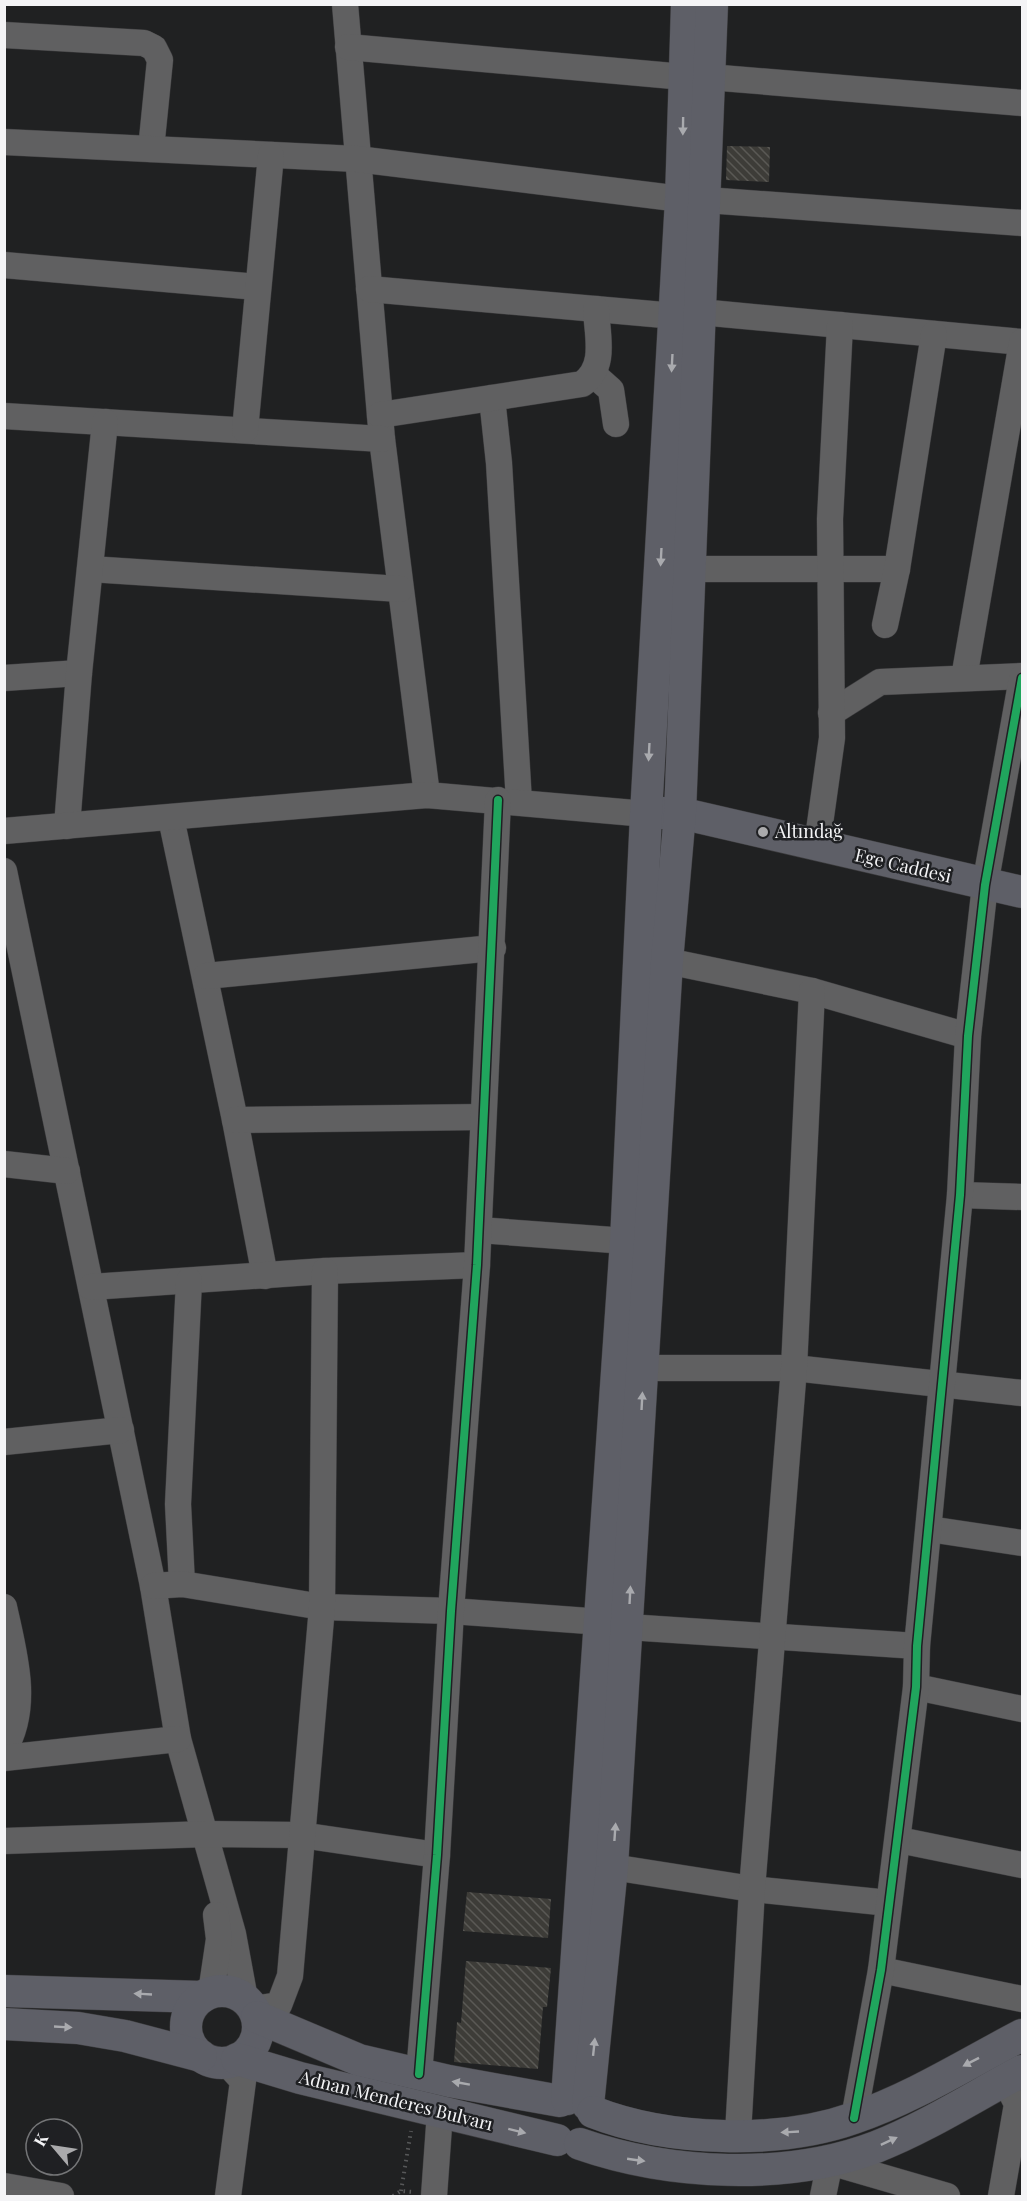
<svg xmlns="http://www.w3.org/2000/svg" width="1027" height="2201" viewBox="0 0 1027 2201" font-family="'Playfair Display',serif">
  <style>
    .building { fill: url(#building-back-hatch) }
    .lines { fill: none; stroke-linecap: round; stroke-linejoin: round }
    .minor-casing { stroke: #3c3c3e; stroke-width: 27 }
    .major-casing { stroke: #3c3c3e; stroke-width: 33 }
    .path { stroke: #575859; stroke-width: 4; stroke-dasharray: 1.5 4.5; stroke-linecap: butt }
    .minor { stroke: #606061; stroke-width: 26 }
    .major { stroke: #5e5f67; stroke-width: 32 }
    .cycleway-casing { stroke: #1f2023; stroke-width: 11 }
    .cycleway { stroke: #20a55d; stroke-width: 8 }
    .oneway { fill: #a9aaae }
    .poi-dot { fill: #aaaaac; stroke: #1f2023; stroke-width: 2 }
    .labels { text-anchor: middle; stroke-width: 5; stroke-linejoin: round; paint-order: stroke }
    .poi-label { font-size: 18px; fill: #f4f4f6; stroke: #1f2023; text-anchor: start }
    .street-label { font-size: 18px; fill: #f4f4f6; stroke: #1f2023 }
  </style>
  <defs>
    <pattern id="building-back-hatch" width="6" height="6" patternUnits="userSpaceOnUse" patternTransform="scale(1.5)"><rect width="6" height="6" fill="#3d3c38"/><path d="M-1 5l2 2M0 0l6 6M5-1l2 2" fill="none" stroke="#5a5955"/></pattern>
  </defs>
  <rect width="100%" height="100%" fill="#202122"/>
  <g class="building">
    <path d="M727,146L770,147L769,182L726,180Z"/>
    <path d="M467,1892L551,1899L548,1938L463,1931Z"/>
    <path d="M466,1961L551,1968L547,2007H543L538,2069L454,2062L457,2022L461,2023Z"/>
  </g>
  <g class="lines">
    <defs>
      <g id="minor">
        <path d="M345,4L382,439L427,795"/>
        <path d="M4,35L144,43L154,48L160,60L151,149"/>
        <path d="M348,47L684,77"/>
        <path d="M709,77L1022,103"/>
        <path d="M4,142L357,159L681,199"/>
        <path d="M706,200L1022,223"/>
        <path d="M4,265L257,287"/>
        <path d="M369,289L675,316"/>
        <path d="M700,312L1022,342"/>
        <path d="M593,374L611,390L616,424"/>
        <path d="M492,398L499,463L519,802"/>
        <path d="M380,415L582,384C607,367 597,335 596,309"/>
        <path d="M4,416L382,439"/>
        <path d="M245,430L271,155"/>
        <path d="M90,569L400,589"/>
        <path d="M689,569H897"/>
        <path d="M885,625L897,569L934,334"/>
        <path d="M4,678L79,673"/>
        <path d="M964,678L1022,342"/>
        <path d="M831,713L880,682L1022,676"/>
        <path d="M171,818L235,1120L265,1276"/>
        <path d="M67,826L79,673L105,422"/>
        <path d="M4,831L427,795L646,814"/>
        <path d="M817,845L832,738L830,519L840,325"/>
        <path d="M4,871L153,1586L178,1739L233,1934L245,1999"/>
        <path d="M667,961L812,991L968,1036"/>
        <path d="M206,976L493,948"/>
        <path d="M235,1120L483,1117"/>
        <path d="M4,1164L67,1171"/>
        <path d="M960,1195L1022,1197"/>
        <path d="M479,1230L626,1241"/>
        <path d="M91,1287L325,1271L477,1265"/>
        <path d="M644,1368H794L1022,1393"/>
        <path d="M4,1442L121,1430"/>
        <path d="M929,1529L1022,1543"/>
        <path d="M182,1584L178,1504L189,1281"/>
        <path d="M153,1586L182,1584L322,1607L451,1611L602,1622"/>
        <path d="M4,1607C14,1653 30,1706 4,1750"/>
        <path d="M628,1627L917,1646"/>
        <path d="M916,1687L1022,1709"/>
        <path d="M4,1758L178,1739"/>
        <path d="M899,1840L1022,1865"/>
        <path d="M4,1841L207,1834L301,1835L437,1855"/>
        <path d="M612,1867L752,1889L889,1903"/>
        <path d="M881,1970L1022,1999"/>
        <path d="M211,1993L219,1939L216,1915"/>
        <path d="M253,2009L279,2005L290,1976L322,1607L325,1271"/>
        <path d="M226,2062L243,2081L228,2196"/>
        <path d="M419,2074L437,1855L451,1611L477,1265L498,800"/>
        <path d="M854,2118L881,1970L916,1687L917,1646L960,1195L968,1036L985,885L1022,678"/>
        <path d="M738,2134L752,1889L794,1368L812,991"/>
        <path d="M4,2186L61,2196"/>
        <path d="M434,2196L440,2112"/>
        <path d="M823,2196L830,2162L947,2196"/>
        <path d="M1001,2196L1017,2104L1005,2080"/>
      </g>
      <g id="major">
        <path d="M661,813H680L1022,892"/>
        <path d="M4,1991L202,1997"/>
        <circle cx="222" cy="2027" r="36"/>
        <path d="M257,2017L359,2060L449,2081L560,2101"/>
        <path d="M4,2024L78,2028L125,2036L201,2056"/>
        <path d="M237,2059L300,2078L557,2140"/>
        <path d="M567,2099L626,1241L646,814L681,199L687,4"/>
        <path d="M588,2105L612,1867L667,961L680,813L712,4"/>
        <path d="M593,2112C667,2141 778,2145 854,2118C913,2098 968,2063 1022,2035"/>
        <path d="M580,2144C669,2175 787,2181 876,2147C927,2127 975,2096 1022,2071"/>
      </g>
    </defs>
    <use href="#minor" class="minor-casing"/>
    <use href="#major" class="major-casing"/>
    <g class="path">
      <path d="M401,2191L411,2131"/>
      <path d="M393,2196L401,2191L413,2192"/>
    </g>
    <use href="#minor" class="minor"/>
    <use href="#major" class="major"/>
    <defs>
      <g id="cycleway">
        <path d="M419,2074L437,1855L451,1611L477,1265L498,800"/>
        <path d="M854,2118L881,1970L916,1687L917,1646L960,1195L968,1036L985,885L1022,678"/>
      </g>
    </defs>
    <use href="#cycleway" class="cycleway-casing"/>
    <use href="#cycleway" class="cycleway"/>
  </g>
  <defs><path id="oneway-solid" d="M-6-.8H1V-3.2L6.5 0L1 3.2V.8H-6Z" transform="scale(1.5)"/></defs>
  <g class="oneway">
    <use href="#oneway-solid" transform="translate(683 126) rotate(91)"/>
    <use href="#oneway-solid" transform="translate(672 363) rotate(93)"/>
    <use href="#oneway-solid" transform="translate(661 557) rotate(93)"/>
    <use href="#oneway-solid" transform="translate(649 752) rotate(93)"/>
    <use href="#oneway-solid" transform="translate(642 1401) rotate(-87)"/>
    <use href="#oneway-solid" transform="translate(630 1595) rotate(-87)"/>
    <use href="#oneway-solid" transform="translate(615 1832) rotate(-86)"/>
    <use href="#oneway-solid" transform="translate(143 1994) rotate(-177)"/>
    <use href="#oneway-solid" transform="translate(63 2027) rotate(3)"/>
    <use href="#oneway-solid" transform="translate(594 2047) rotate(-84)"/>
    <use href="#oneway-solid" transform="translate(971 2062) rotate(153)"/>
    <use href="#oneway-solid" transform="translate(461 2083) rotate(-170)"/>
    <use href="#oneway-solid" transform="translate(517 2131) rotate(14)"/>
    <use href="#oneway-solid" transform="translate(790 2132) rotate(177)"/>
    <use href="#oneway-solid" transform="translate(889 2141) rotate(-25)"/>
    <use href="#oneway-solid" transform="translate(636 2160) rotate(8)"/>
  </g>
  <circle class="poi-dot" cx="763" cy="832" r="6"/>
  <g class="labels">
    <g class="poi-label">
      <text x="775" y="838">Altındağ</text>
    </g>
    <g class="street-label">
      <text transform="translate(903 866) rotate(13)" y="6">Ege Caddesi</text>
      <text transform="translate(396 2101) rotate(14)" y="6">Adnan Menderes Bulvarı</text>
    </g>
  </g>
  <rect width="1027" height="2201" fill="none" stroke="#f4f4f6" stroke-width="12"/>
  <g transform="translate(54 2147) rotate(299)"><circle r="28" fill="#1f2023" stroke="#747577" stroke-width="1.5"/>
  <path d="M0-4.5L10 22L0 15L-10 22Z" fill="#aaaaac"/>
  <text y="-9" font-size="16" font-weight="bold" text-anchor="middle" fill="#f4f4f6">K</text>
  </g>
</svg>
